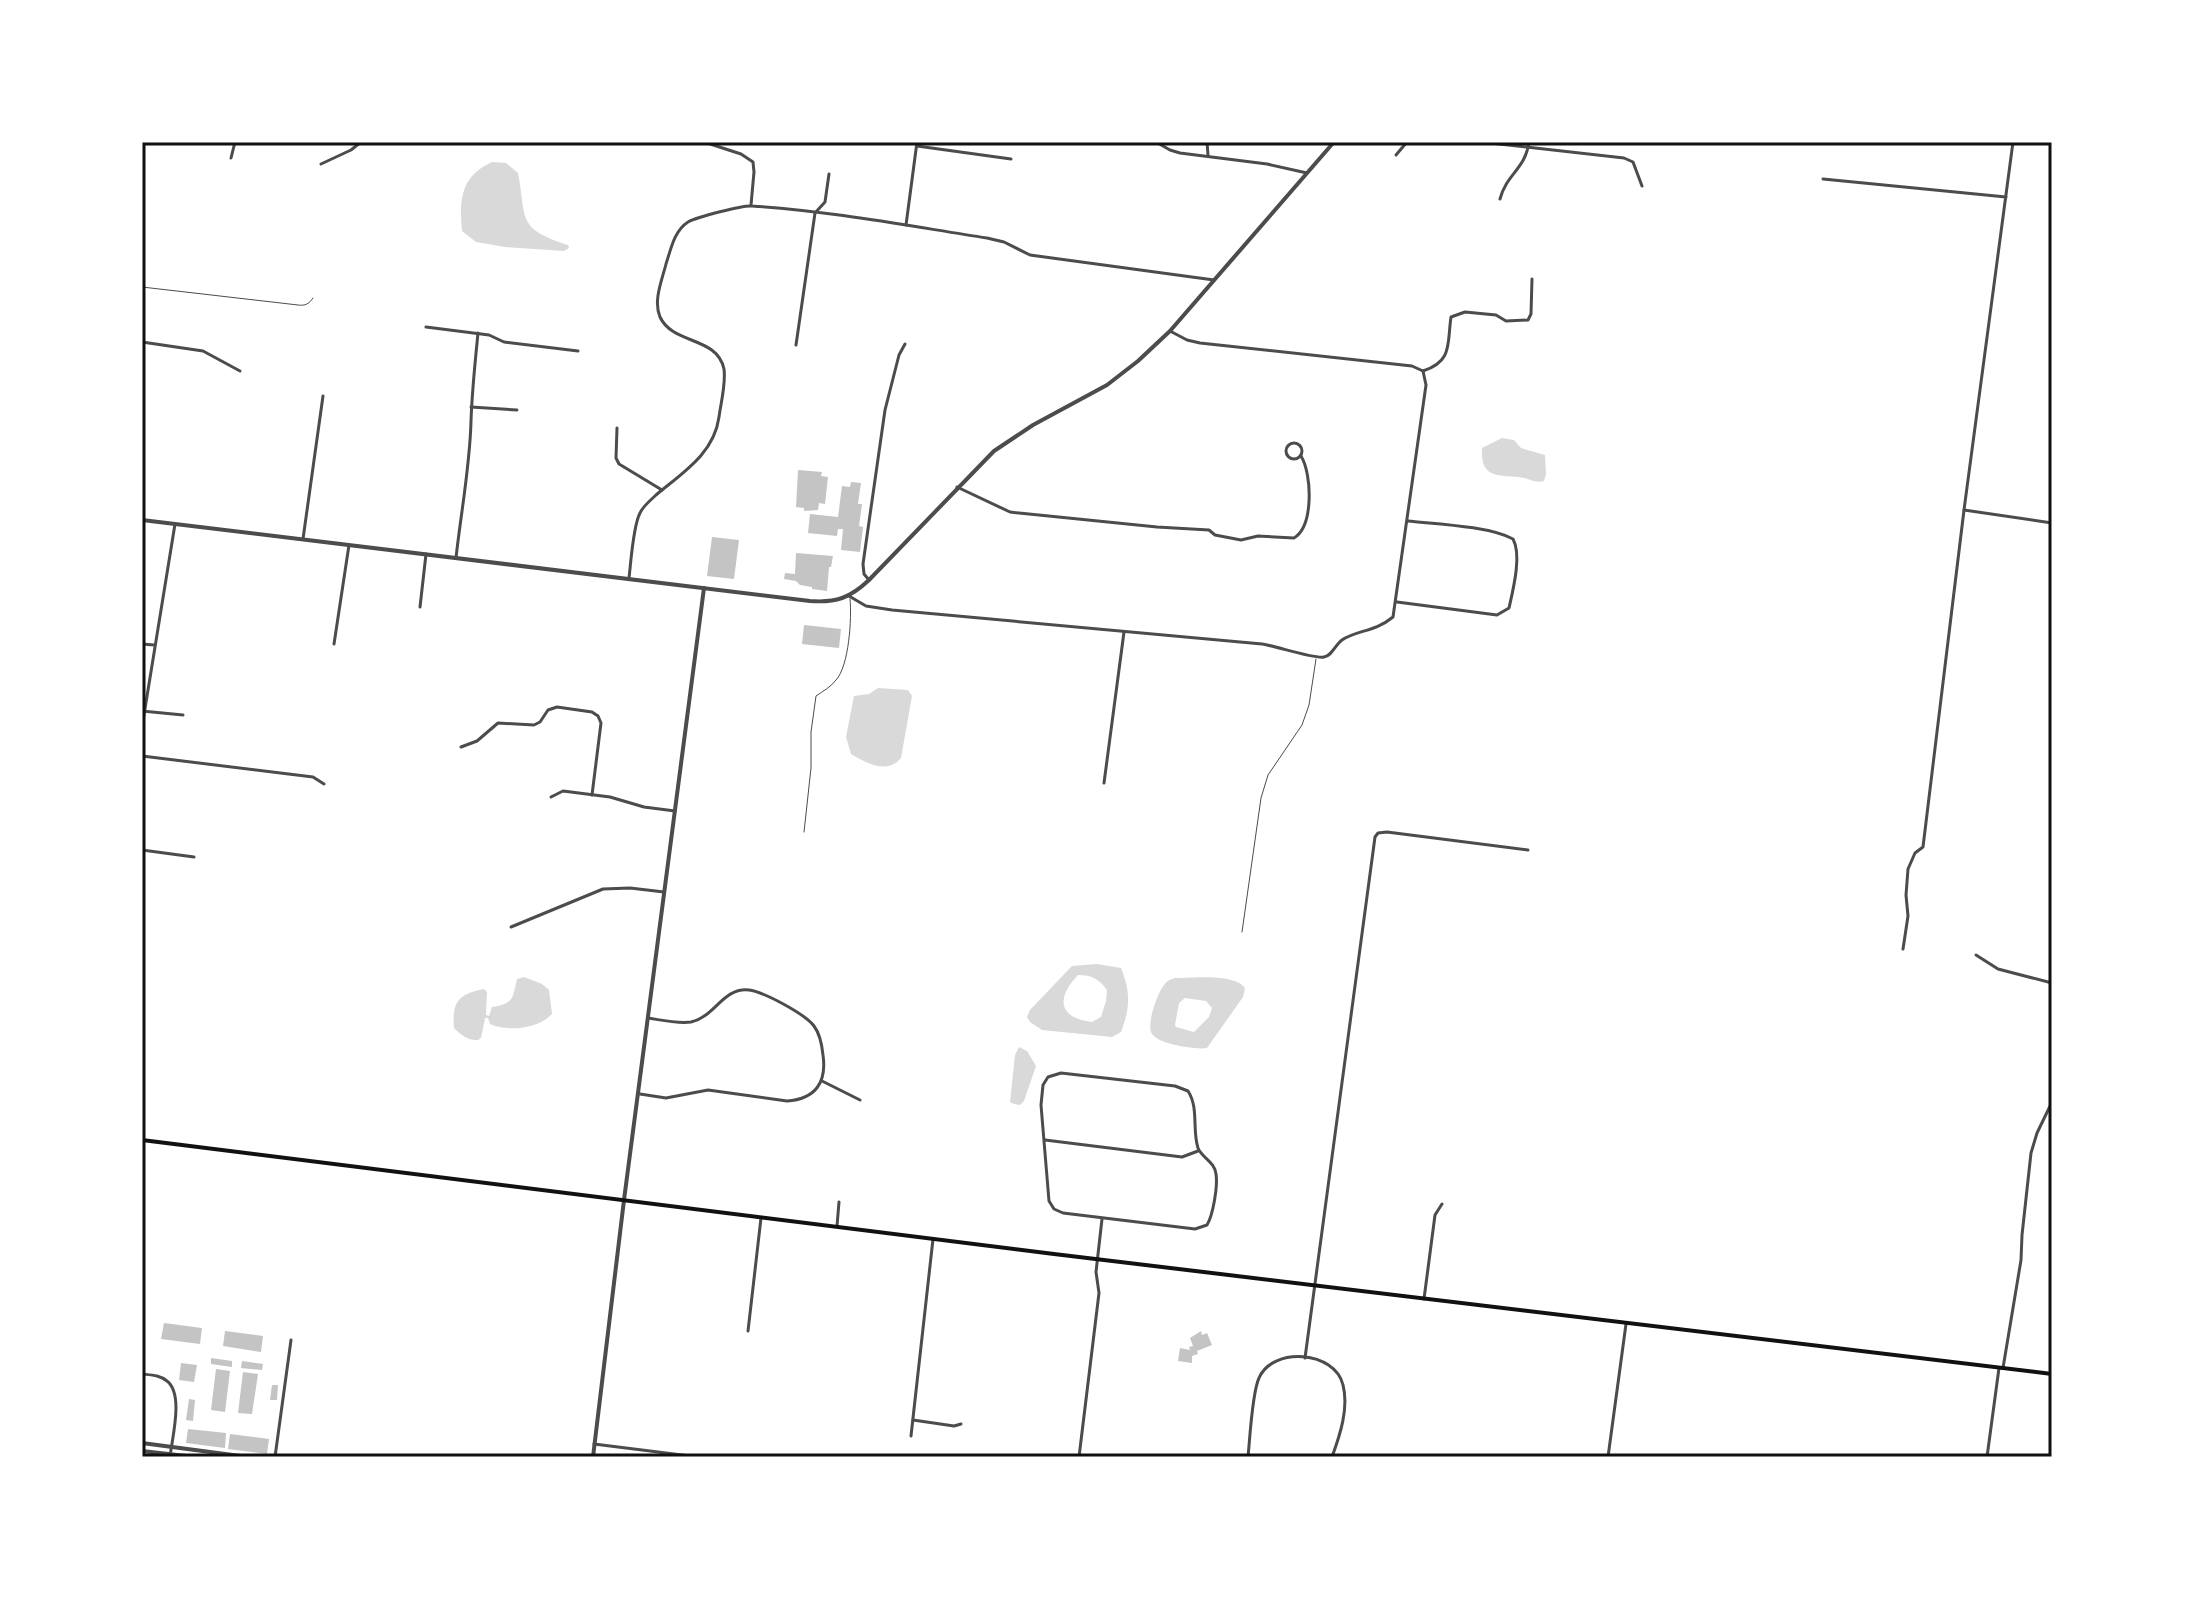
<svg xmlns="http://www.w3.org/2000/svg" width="2194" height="1599" viewBox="0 0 2194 1599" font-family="Raleway,sans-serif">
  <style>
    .water { fill: #d9d9d9; fill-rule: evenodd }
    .building { fill: #c4c4c4 }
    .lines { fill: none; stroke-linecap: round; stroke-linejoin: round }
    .service { stroke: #4c4c4c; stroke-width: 1 }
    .minor { stroke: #4c4c4c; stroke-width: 3 }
    .tertiary { stroke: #4c4c4c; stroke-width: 4 }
    .secondary { stroke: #111; stroke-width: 4 }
    .neatline { fill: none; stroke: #111; stroke-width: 3 }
  </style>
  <rect width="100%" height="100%" fill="#fff"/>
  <g class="water">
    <path d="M492,162L506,163L518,173C527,220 516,228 568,245L569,248L564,251L505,247L476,242L462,231C459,199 461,176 492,162Z"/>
    <path d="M1502,438L1514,440L1521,448L1545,455L1546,474L1544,481C1536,483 1532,480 1524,478C1500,474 1480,481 1482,448Z"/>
    <path d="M878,688L908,690L912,696L901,758C887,775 866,763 851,754L846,737L854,696L869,694Z"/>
    <path d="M1097,964L1121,968C1131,993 1130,1008 1121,1032L1112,1037L1042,1030L1030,1022L1027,1017L1030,1010L1072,966ZM1078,975C1092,975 1099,979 1107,990L1106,1001L1101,1017L1092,1022C1058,1018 1056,998 1078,975Z"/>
    <path d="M524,977L542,984L549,990L552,1014C538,1029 508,1032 490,1024L488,1018H485L481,1038L478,1040C469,1041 461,1035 454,1028C452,1002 458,994 484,989L487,992L486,1015L489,1016L492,1007C514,1003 512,1000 517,979Z"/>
    <path d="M1175,978C1192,978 1234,973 1245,988L1243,997L1207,1048C1196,1050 1158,1044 1152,1034C1146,1025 1157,994 1164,985C1168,980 1169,980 1175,978ZM1185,998L1206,1001L1212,1008L1209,1017L1194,1032L1176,1027L1175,1025L1179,1003Z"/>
    <path d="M1019,1047L1027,1051L1036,1066L1024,1101L1020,1105L1014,1104L1010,1102L1015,1055Z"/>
  </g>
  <g class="building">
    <path d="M798,470L822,472L821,476L828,477L825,504L819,503L818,510L804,511V508L796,507Z"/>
    <path d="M851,482L861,483L858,504H862L859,526L863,527L860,552L841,550L843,529H838L837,536L808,533L810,514L838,517L842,486L850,487Z"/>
    <path d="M712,537L739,540L734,579L707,576Z"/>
    <path d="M796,553L833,556L831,567H829L827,591L812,589V587L800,585L796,581L784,579L785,573L795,574Z"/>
    <path d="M804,625L841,629L839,648L802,644Z"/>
    <path d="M164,1323L202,1328L200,1344L161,1339Z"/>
    <path d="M225,1331L263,1336L261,1352L223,1346Z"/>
    <path d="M1201,1331L1202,1335L1207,1333L1212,1345L1197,1351L1198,1354L1192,1356V1363L1178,1361L1180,1348L1190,1350L1189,1347L1193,1346L1190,1338Z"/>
    <path d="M211,1358L232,1361V1367L211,1364Z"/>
    <path d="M242,1361L263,1364L262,1370L241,1368Z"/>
    <path d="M181,1363L197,1365L194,1382L179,1380Z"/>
    <path d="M216,1369L230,1371L225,1412L211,1410Z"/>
    <path d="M243,1372L258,1374L252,1414L238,1413Z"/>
    <path d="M272,1385H278L277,1400H270Z"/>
    <path d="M189,1399L195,1400L193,1421L186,1420Z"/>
    <path d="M188,1429L226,1433L225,1448L186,1443Z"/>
    <path d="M230,1434L269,1439L267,1454L228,1449Z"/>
  </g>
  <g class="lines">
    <g class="service">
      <path d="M142,287L298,305C305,306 309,304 313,298"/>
      <path d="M804,832L811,768V732L816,696C823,691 831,687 836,680C849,666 852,618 850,599"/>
      <path d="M1242,932L1261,798L1268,775L1302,725L1309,705L1316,659"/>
    </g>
    <g class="minor">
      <path d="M704,142L741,154L753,162L754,172L751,205"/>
      <path d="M1156,142L1170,150L1180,153L1267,164L1307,173"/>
      <path d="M1207,142L1208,155"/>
      <path d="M1481,142L1624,158L1633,162L1642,186"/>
      <path d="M917,146L1011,159"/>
      <path d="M1396,155L1407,142"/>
      <path d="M231,158L235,142"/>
      <path d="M321,164L351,150L361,142"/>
      <path d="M1823,179L2006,197"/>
      <path d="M1500,199C1507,173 1525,170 1529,142"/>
      <path d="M906,225L917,142"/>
      <path d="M426,327L489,335L504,342L578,351"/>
      <path d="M1170,331L1187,340L1200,343L1412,366L1423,371"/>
      <path d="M142,342L203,351L240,371"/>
      <path d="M796,345L815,213L825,202L829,174"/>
      <path d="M1423,371C1453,361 1447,344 1451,317L1465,312L1496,315L1506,321L1528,320L1531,314L1532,279"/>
      <path d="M471,407L517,410"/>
      <path d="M617,428L616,458L619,464L662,490"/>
      <circle cx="1294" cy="451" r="8"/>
      <path d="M957,487L1010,512L1019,513L1157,527L1209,530L1215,535L1241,540L1258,536L1294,538C1314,526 1312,474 1301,456"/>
      <path d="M1964,510L2052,523"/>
      <path d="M303,539L323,396"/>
      <path d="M456,558C461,512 470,466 471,421C472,391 475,363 478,333"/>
      <path d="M629,578C631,562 633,526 640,513C643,506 651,500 656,495C682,473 714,454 719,417C721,402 726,384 724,369C717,336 673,345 660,317C653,301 662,280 666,264C671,249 674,231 688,222C697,217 743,205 752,206C830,211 909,226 987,238L1004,242L1030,255L1214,280"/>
      <path d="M869,580L864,574L863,564L885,410L899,355L905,344"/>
      <path d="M849,596L866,606L892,610L1262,644C1276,646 1314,659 1324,657C1332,656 1335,645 1342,640C1357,630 1375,632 1393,617L1426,385L1423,371"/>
      <path d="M1397,602L1497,615L1509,608C1513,590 1522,555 1513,539C1489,526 1436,524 1408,521"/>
      <path d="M420,607L426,554"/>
      <path d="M142,644L154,645"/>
      <path d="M334,644L349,545"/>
      <path d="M142,711L183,715"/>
      <path d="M142,727L175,524"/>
      <path d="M461,747L477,741L498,723L534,725L540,722L548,710L557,707L592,712L598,716L601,723L592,795"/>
      <path d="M142,756L313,777L324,784"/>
      <path d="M1104,783L1124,632"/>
      <path d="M551,797L563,791L610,797L644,807L675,811"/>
      <path d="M142,850L194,857"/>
      <path d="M511,927L603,889L630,888L664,892"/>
      <path d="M1903,949L1908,916L1906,895L1908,869L1915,853L1923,847L1964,510L2013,142"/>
      <path d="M1976,955L1998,969L2052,983"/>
      <path d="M1061,1073L1175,1086L1188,1091C1199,1108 1192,1130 1198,1148C1202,1158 1215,1162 1216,1174C1218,1186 1213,1215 1207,1225L1195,1229L1063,1213L1054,1209L1049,1201L1041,1105L1043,1085L1048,1077Z"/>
      <path d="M822,1081L860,1100"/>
      <path d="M640,1094L666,1098L708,1090L787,1101C815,1099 827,1083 823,1055C822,1045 820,1034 814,1026C805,1014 764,992 749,990C723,987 715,1017 691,1022C678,1024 661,1020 648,1018"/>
      <path d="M1045,1140L1182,1157L1198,1151"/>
      <path d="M837,1226L839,1202"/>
      <path d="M1424,1299L1435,1215L1442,1204"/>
      <path d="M748,1331L761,1218"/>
      <path d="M1305,1358L1375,837L1378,833L1387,832L1528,850"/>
      <path d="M2003,1368L2021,1260L2022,1235L2031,1153L2037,1133L2052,1102"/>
      <path d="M142,1374C151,1375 160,1375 167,1381C184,1394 172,1438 170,1457"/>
      <path d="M913,1420L954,1426L961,1424"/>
      <path d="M911,1436L933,1239"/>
      <path d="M594,1444L698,1457"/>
      <path d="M275,1457L291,1340"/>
      <path d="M1079,1457L1099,1293L1096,1272L1102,1219"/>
      <path d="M1248,1457C1250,1438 1252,1393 1259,1378C1273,1346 1335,1351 1343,1385C1349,1408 1340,1435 1332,1457"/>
      <path d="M1608,1457L1626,1324"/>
      <path d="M1987,1457L1999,1368"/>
    </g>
    <g class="tertiary">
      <path d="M142,520L810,601C836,603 850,598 869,580L994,451L1033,425L1107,385L1138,361L1170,331L1334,142"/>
      <path d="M142,1443L248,1457"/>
      <path d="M142,1451L195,1457"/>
      <path d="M593,1457L624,1200L704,588"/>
    </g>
    <path class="secondary" d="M142,1140L1054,1254L2052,1374"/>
  </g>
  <rect width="2194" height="1599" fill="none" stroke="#ffffff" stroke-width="288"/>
  <rect x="144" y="144" width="1906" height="1311" class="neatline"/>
</svg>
